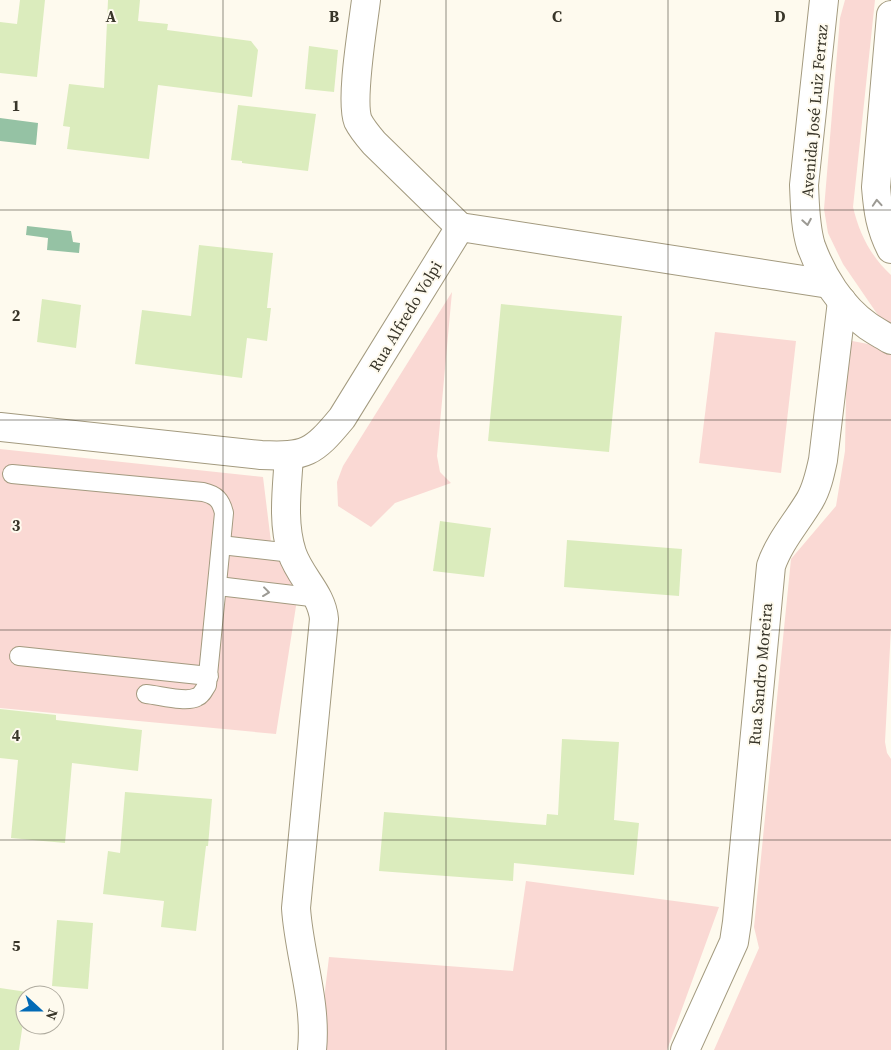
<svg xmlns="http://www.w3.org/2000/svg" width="891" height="1050" viewBox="0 0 891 1050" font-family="'Source Serif 4',serif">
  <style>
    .green { fill: #fad9d4 }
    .water { fill: #95c2a4 }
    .building { fill: #dbecbd }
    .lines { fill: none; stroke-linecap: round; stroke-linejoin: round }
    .service-casing { stroke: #a39a7f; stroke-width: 20 }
    .minor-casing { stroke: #a39a7f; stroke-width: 30 }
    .tertiary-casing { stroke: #a39a7f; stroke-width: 30 }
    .service { stroke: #fff; stroke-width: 18 }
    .minor { stroke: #fff; stroke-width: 28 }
    .tertiary { stroke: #fff; stroke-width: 28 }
    .oneway { stroke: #9c9a94 }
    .grid { fill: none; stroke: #383529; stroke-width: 1; stroke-opacity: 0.55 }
    .labels { text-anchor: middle; stroke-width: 4; stroke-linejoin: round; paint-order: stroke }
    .street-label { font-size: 16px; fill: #383529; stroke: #fefaee }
    .grid-label { font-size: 16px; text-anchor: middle; font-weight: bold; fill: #383529; stroke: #fefaee; stroke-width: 4; stroke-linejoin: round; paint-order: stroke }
  </style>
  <rect width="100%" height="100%" fill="#fefaee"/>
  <g class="green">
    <path d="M845,0H875L853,207C859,233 871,257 891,275V328L880,318L843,264L828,233L824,209L840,18Z"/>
    <path d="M452,292L437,456L440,472L451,483L395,503L371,527L338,506L337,482L343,466Z"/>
    <path d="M715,332L796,341L781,473L699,463Z"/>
    <path d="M847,340L868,344L891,355V628L885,742L887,753L891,759V1050H714L759,948L754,927L791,559L836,506L845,451Z"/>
    <path d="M0,449L263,477L271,542L299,587L276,734L0,708Z"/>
    <path d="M526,881L719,907L667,1050H318L329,957L513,971Z"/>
  </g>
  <g class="water">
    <path d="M0,118L38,123L36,145L0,141Z"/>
    <path d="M27,226L71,231L73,242L80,243L79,253L47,250L48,238L26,235Z"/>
  </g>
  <g class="building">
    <path d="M20,0H45L37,77L0,73V22L17,24Z"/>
    <path d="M108,0H140L138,21L168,24L167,30L251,41L258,50L252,97L158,85L149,159L67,149L70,127L63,126L69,84L104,88Z"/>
    <path d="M309,46L338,50L334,92L305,89Z"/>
    <path d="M238,105L316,114L308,171L242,163V161L231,160Z"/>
    <path d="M199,245L273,253L267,308H271L267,341L247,338L242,378L135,364L142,310L191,316Z"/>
    <path d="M42,299L81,305L76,348L37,342Z"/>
    <path d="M501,304L622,316L609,452L488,441Z"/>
    <path d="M440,521L491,528L484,577L433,571Z"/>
    <path d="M567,540L682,549L679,596L564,587Z"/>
    <path d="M0,709L56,715V720L142,730L138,771L72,763L65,843L11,838L18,760L0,758Z"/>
    <path d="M562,739L619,742L614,820L639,823L634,875L514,863L513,881L379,871L384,812L546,825L547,814L558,815Z"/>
    <path d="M125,792L212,799L208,846H206L196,931L161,927L164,901L103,894L108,851L120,853Z"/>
    <path d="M57,920L93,923L88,989L52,986Z"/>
    <path d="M0,988L27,992V995H25V1009L19,1050H0Z"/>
  </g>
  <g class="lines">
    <defs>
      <g id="service">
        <path d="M12,474L203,492C216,495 221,500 224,513L207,685C204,690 202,695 197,697C186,703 159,695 146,694"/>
        <path d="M221,545L292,553"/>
        <path d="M218,586L319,598"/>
        <path d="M19,656L209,676"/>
      </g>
      <g id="minor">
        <path d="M366,0C363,26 350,100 358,121C362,129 368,136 374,143L460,227"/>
        <path d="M0,427L261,455C306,457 313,453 342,418L460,227L829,284"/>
        <path d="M289,456C287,488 282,523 292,553C300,577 322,594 324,619L296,908C299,955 317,1002 312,1050"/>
        <path d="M685,1050L734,942L737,922L771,566C779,542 797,522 810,500C817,488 820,474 823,460L842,301"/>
      </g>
      <g id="tertiary">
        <path d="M824,0L804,185C805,205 805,227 811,246C822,276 841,307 868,326C875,331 883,335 891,340"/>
        <path d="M891,15L876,187C878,211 880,227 891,249"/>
      </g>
    </defs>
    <use href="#service" class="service-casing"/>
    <use href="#minor" class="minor-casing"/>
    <use href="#tertiary" class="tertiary-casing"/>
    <use href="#service" class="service"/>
    <use href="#minor" class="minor"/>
    <use href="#tertiary" class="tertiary"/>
  </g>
  <defs><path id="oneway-chevron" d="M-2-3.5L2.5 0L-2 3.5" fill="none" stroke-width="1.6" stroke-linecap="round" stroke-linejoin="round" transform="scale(1.25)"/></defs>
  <g class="oneway">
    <use href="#oneway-chevron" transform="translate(877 203) rotate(-94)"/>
    <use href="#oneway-chevron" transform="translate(807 222) rotate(80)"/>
    <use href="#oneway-chevron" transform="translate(266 592) rotate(7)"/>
  </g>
  <path class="grid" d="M223,0V1050M446,0V1050M668,0V1050M0,210H891M0,420H891M0,630H891M0,840H891"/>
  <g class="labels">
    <g class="street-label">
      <text transform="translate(814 111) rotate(-85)" y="6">Avenida José Luiz Ferraz</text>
      <text transform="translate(405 316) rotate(-59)" y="6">Rua Alfredo Volpi</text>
      <text transform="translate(760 674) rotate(-85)" y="6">Rua Sandro Moreira</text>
    </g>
  </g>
  <g class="grid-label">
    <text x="111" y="22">A</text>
    <text x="334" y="22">B</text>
    <text x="557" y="22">C</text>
    <text x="780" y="22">D</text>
    <text x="16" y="111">1</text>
    <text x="16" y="321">2</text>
    <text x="16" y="531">3</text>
    <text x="16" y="741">4</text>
    <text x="16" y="951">5</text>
  </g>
  <g transform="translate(40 1010) rotate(111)"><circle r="24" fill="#fefaee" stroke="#afab9f"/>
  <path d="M0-4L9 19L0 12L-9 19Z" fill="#026ab6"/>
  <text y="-8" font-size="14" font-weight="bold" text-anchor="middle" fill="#383529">N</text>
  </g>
</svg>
